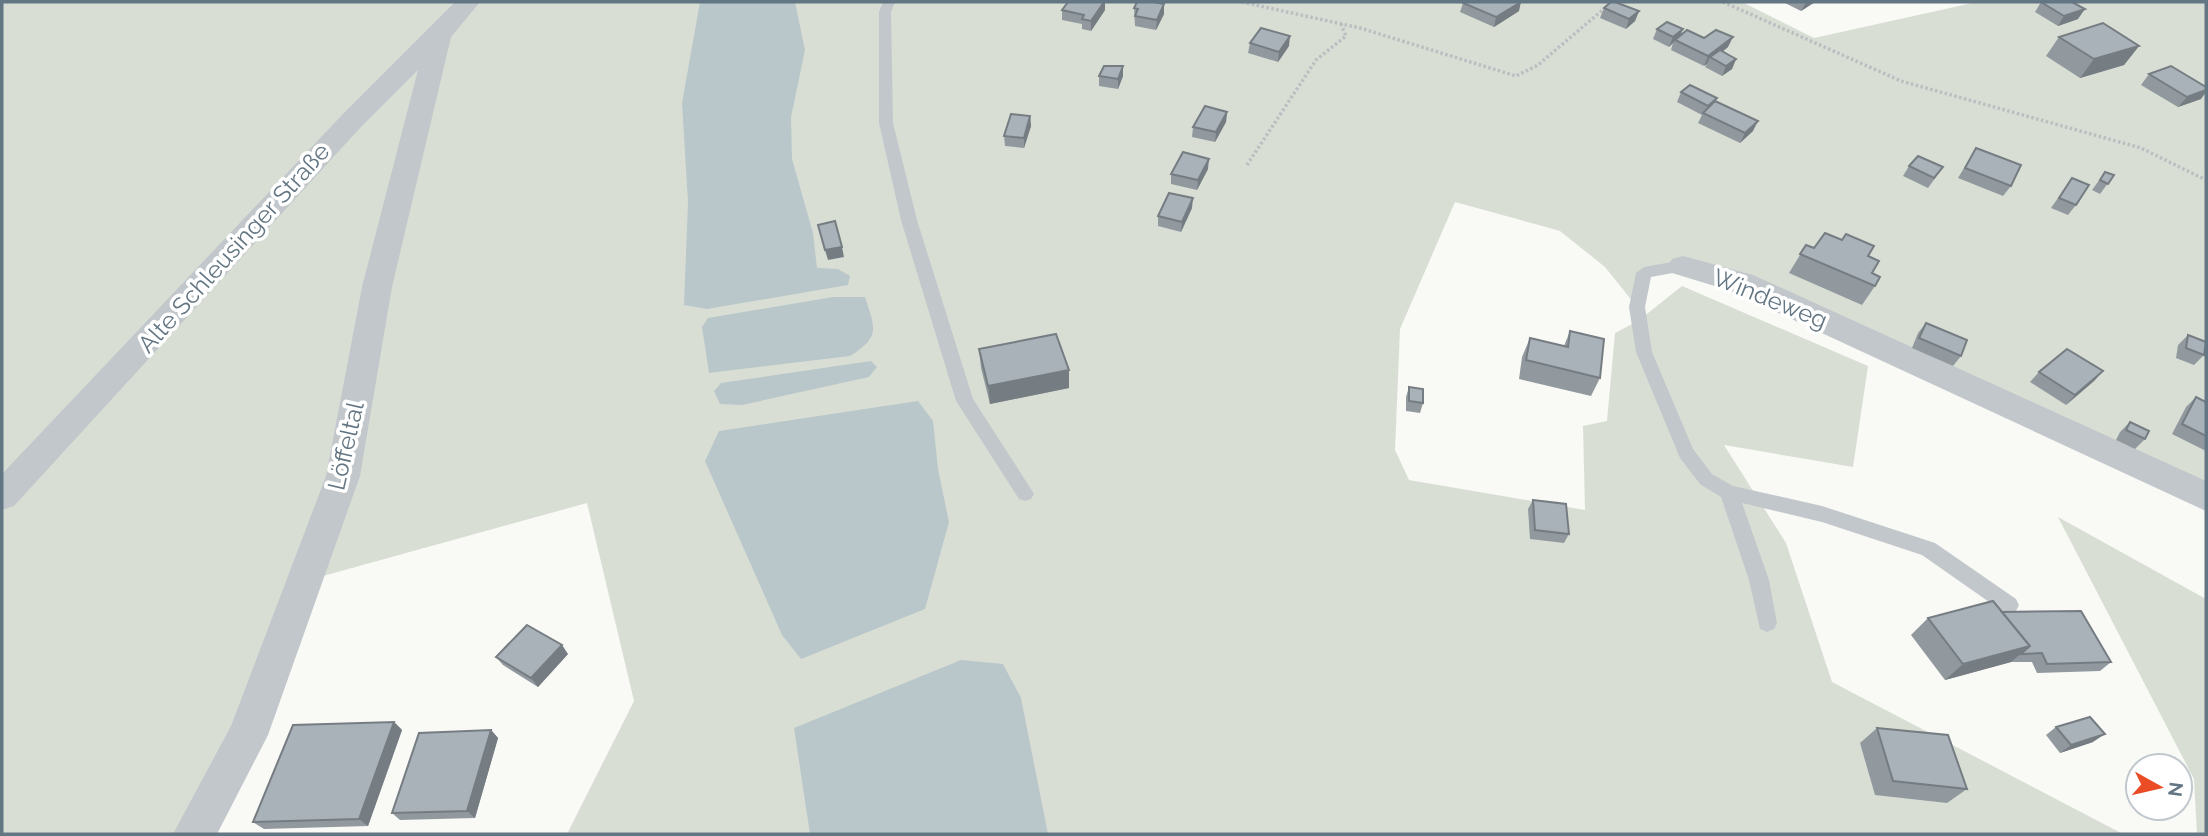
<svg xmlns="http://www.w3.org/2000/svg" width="2208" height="836" viewBox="0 0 2208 836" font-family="Raleway,sans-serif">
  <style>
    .green { fill: #d9ded5 }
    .water { fill: #b9c7ca }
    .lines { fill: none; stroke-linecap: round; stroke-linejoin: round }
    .path { stroke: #babec1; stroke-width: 3.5; stroke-dasharray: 2.5 2.5; stroke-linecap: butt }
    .service { fill: #c2c7cb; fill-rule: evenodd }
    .minor { fill: #c2c7cb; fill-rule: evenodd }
    .wall { fill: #91999f }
    .shaded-wall { fill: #767d82 }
    .building { fill: #a9b2b9; stroke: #767d82; stroke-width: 2 }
    .labels { text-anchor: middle; stroke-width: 7; stroke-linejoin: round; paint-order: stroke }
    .street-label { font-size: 24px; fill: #637683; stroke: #fff }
  </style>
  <rect width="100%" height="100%" fill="#f9f9f6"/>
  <g class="green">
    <path d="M2,2H1742L1814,38L1977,2H2206V497L1742,283L1683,266L1645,273L1637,307L1605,267L1560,231L1455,202L1400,329L1395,450L1409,480L1585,510L1583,426L1607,421L1615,333L1638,321L1682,286L1868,366L1853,467L1724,445L1786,543L1832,682L2123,834H567L634,701L587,503L305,581L248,735L194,834H2Z"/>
    <path d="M2058,517L2206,599V834H2197L2194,779Z"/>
  </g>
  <g class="water">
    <path d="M700,2H795L805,50L791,117L792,159L813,233L817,268L838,269L850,276L848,285L707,309L684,305L688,202L682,103Z"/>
    <path d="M833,297H865C875,328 881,337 850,356L709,373L702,327L708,318Z"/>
    <path d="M871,361L877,367L869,377L742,405L720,404L714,391L721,383Z"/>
    <path d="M918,401L933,421L938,469L949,522L925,609L801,659L782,635L705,461L719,431Z"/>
    <path d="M961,660L1003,664L1021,698L1048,834H810L794,728Z"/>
  </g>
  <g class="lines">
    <g class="path">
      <path d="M1242,2L1360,28L1516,76L1538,65L1612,2"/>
      <path d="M1723,2L1901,81L2141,148L2206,180"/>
      <path d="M1247,165L1316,60L1346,36L1341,24"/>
    </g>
    <g class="service">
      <path d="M883,2H895L891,12L893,123L917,220L973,399L1031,489L1034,494L1031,499L1025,501L1019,499L956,401L901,220L879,123V12Z"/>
      <path d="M1683,260L1691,266L1689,270L1651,277L1645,307L1652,352L1693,449L1712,474L1733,486L1822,506L1935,543L2016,599L2019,605L2016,611L2009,614L2002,611L1922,555L1822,522L1742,503L1769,580L1777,623L1774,629L1767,632L1760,629L1749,580L1721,497L1700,484L1680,458L1636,352L1629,307L1636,273L1644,267Z"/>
    </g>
    <g class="minor">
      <path d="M455,2H480L451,37L392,287L360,476L268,735L217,834H173L231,726L326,476L362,287L418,70L361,127L14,506L2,510V474L342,115Z"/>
      <path d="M1683,256L1753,275L2206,481V511L1731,291L1672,273L1668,266L1672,259Z"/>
    </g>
  </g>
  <g class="wall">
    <path d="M1068,2H1105V10L1091,31L1082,29V24L1062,20V10Z"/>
    <path d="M1783,2H1815L1801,11Z"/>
    <path d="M2041,2L2078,19L2058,26L2035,12Z"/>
    <path d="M1463,3L1519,11L1494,27L1460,12Z"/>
    <path d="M1164,4V14L1156,30L1135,26L1134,8Z"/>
    <path d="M1604,8L1639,11L1635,21L1626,29L1600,18Z"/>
    <path d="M1657,29L1680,36L1704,38L1728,47L1722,52L1736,59L1732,69L1722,76L1705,67L1707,64L1704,66L1671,50L1673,43L1669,47L1653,39Z"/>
    <path d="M2059,37L2139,46L2124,65L2080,78L2046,56Z"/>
    <path d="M1250,43L1289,46L1278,62L1248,53Z"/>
    <path d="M2149,74L2201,99L2178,107L2141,85Z"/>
    <path d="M1099,76H1123L1118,89L1099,86Z"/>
    <path d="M1681,92L1717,98L1716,101L1753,131L1740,143L1698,123L1702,115L1677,102Z"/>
    <path d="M1227,112L1226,122L1215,142L1192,137L1193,127Z"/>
    <path d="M1030,116L1031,126L1024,148L1005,146L1004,136Z"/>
    <path d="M1976,148L2011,186L2003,196L1958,178Z"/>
    <path d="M1909,166L1936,177L1928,188L1903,176Z"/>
    <path d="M1208,169L1197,190L1171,184V174Z"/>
    <path d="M2105,172L2114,175L2100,194L2092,190Z"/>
    <path d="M2072,178L2076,205L2068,215L2051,208Z"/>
    <path d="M1192,208L1181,232L1158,226V216Z"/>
    <path d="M1806,245L1814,248L1868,256L1875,286L1862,305L1789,273Z"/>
    <path d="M1926,323L1961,356L1953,366L1912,348L1918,333Z"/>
    <path d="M1570,331L1600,378L1591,396L1519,379L1522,357L1530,338L1564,346Z"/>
    <path d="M2188,335L2204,355L2194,365L2176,358L2178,345Z"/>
    <path d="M979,349L1069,370V388L990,404L981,368Z"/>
    <path d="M2103,371L2094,381L2066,405L2030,382L2039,372Z"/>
    <path d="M1409,387L1423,403L1420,413L1406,411V397Z"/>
    <path d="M2196,397L2206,402V451L2172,434L2186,407Z"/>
    <path d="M2130,422L2145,439L2135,449L2116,440L2120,432Z"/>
    <path d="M1533,500L1569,534L1564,543L1530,539L1528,509Z"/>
    <path d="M2002,612L2111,662L2100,671L2037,673L2032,662H2011L1945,680L1911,635L1928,618Z"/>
    <path d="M568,654L538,687L503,665L496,657Z"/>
    <path d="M394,722L402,730L368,826L264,829L253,822Z"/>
    <path d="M2056,727L2093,742L2060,753L2046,735Z"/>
    <path d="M1877,728L1967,789L1947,803L1875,795L1860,743Z"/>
    <path d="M491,730L498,738L475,818L400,820L392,813Z"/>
  </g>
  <g class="shaded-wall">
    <path d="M1104,2H1105V10L1091,31V21Z"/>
    <path d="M1521,2L1519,11L1494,27L1496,17Z"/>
    <path d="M1806,2H1815L1801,11Z"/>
    <path d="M1164,4V14L1156,30L1157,20Z"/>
    <path d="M2085,9L2078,19L2058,26L2064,16Z"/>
    <path d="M1639,11L1635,21L1626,29L1629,19Z"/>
    <path d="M1683,29L1679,39L1675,40L1673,43L1669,47L1673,37Z"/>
    <path d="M1290,36L1289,46L1278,62L1279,52Z"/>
    <path d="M1733,37L1728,47L1713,59L1710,57L1707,64L1704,66L1708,56Z"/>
    <path d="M2139,46L2124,65L2080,78L2094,59Z"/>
    <path d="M1736,59L1732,69L1722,76L1726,66Z"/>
    <path d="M1123,66V76L1118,89V79Z"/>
    <path d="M2206,90V92L2201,99L2178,107L2187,97Z"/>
    <path d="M1227,112L1226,122L1215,142L1216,132Z"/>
    <path d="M1030,116L1031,126L1024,148V138Z"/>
    <path d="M1758,121L1753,131L1740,143L1745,133Z"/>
    <path d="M1209,159L1208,169L1197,190L1198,180Z"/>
    <path d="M1193,198L1192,208L1181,232L1182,222Z"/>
    <path d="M842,247L844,257L828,260L825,250Z"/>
    <path d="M1069,370V388L990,404L988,386Z"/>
    <path d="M2103,371L2094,381L2066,405L2075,395Z"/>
    <path d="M562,645L568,654L538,687L531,678Z"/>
    <path d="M2030,646L2011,662L1945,680L1963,664Z"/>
    <path d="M394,722L402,730L368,826L359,819Z"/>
    <path d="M491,730L498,738L475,818L467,811Z"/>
    <path d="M2105,734L2093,742L2060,753L2071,745Z"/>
  </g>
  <g class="building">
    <path d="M1068,2H1104L1091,21L1082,19L1084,15L1062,10Z"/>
    <path d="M1137,2H1153L1164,4L1157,20L1135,16L1138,9L1134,8Z"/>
    <path d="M1464,2H1521L1496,17L1463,3Z"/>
    <path d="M1611,2H1615L1639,11L1629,19L1604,8Z"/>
    <path d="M2041,2H2072L2085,9L2064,16Z"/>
    <path d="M1667,22L1683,29L1673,37L1657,29Z"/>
    <path d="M2103,23L2139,46L2094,59L2059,37Z"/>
    <path d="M1261,28L1290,36L1279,52L1250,43Z"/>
    <path d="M1687,30L1704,38L1716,30L1733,37L1708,56L1675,40Z"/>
    <path d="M1720,50L1736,59L1726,66L1710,57Z"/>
    <path d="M1104,66H1123L1118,79L1099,76Z"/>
    <path d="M2171,66L2206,87V90L2187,97L2149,74Z"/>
    <path d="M1690,85L1717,98L1708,106L1681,92Z"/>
    <path d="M1715,101L1758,121L1745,133L1703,113Z"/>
    <path d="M1205,106L1227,112L1216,132L1193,127Z"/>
    <path d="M1011,114L1030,116L1024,138L1004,136Z"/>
    <path d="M1976,148L2021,165L2011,186L1965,168Z"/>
    <path d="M1183,152L1209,159L1198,180L1171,174Z"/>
    <path d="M1918,156L1943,167L1934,178L1909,166Z"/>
    <path d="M2105,172L2114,175L2108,184L2100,180Z"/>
    <path d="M2072,178L2089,185L2076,205L2059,198Z"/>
    <path d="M1169,193L1193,198L1182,222L1158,216Z"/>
    <path d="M835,221L842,247L825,250L818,225Z"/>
    <path d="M1825,233L1842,240L1846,234L1874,246L1868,256L1879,261L1872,273L1880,277L1875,286L1800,254L1806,245L1814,248Z"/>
    <path d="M1926,323L1967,340L1961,356L1919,338Z"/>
    <path d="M1570,331L1604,339L1600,378L1526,360L1530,338L1568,347Z"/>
    <path d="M1056,334L1069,370L988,386L979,349Z"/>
    <path d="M2188,335L2206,342L2204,355L2186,348Z"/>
    <path d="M2067,349L2103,371L2075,395L2039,372Z"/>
    <path d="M1409,387L1423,389V403L1409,401Z"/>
    <path d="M2196,397L2206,402V436L2182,424Z"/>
    <path d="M2130,422L2149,431L2145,439L2126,430Z"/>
    <path d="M1533,500L1566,504L1569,534L1535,530Z"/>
    <path d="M1993,601L2030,646L1963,664L1928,618Z"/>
    <path d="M2081,611L2111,662L2047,664L2042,653L2021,654L2030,646L2002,612Z"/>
    <path d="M527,625L562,645L531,678L496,657Z"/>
    <path d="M2090,717L2105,734L2071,745L2056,727Z"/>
    <path d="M394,722L359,819L253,822L293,725Z"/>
    <path d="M1877,728L1948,735L1967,789L1893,781Z"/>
    <path d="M491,730L467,811L392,813L419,733Z"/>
  </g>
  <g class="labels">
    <g class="street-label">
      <text transform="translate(234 248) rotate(-48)" y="8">Alte Schleusinger Straße</text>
      <text transform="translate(1770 299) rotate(22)" y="8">Windeweg</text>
      <text transform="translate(346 446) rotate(-77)" y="8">Löffeltal</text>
    </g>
  </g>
  <rect width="2208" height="836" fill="none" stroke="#637683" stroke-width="7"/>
  <g transform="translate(2159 787) rotate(98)"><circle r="33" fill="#ffffff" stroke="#c1c8cd" stroke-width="2"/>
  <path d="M0-5L12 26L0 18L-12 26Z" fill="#ea4c25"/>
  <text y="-10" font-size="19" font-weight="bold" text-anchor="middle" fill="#637683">N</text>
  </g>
</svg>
